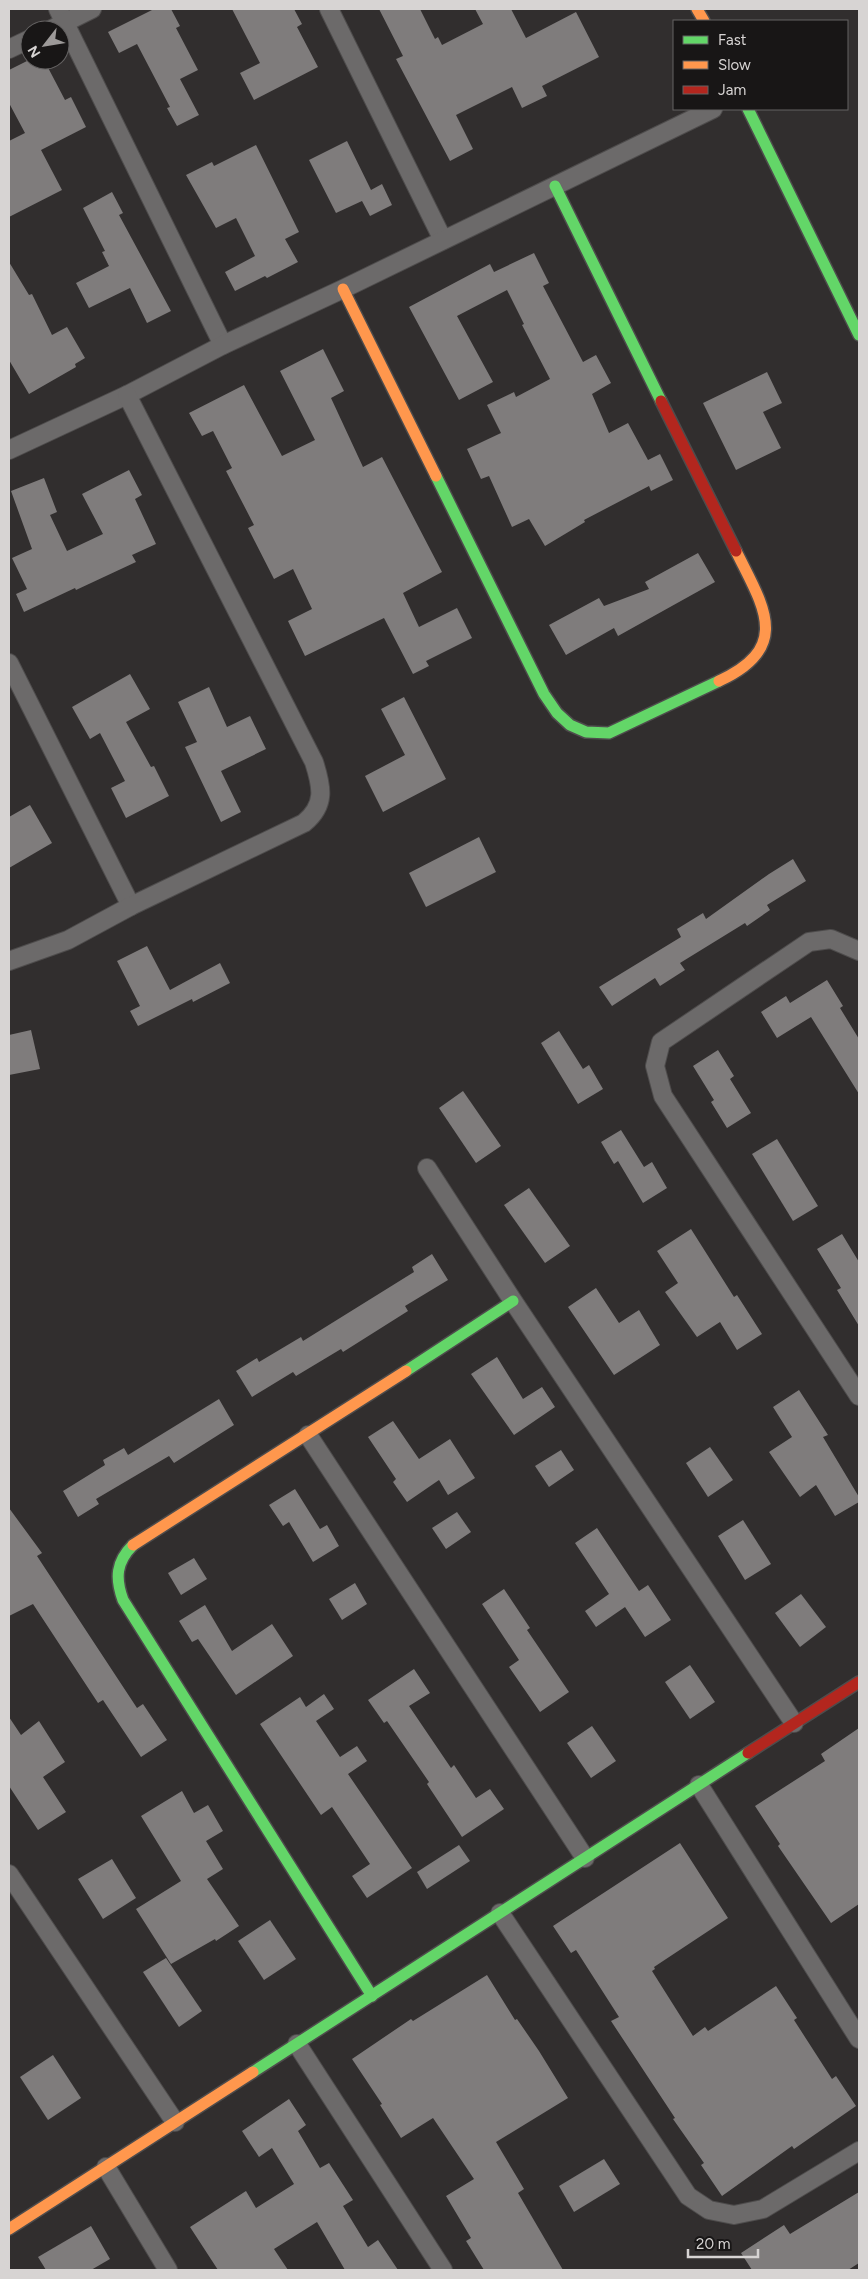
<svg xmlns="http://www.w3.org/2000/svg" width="868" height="2279" viewBox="0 0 868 2279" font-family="Figtree,sans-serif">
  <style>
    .building { fill: #7f7c7c }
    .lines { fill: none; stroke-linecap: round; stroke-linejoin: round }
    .street-casing { stroke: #4e4c4c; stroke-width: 20 }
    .fast-casing { stroke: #4e4c4c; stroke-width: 14 }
    .slow-casing { stroke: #4e4c4c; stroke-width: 14 }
    .jam-casing { stroke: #4e4c4c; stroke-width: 14 }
    .street { stroke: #6c6a6a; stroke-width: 18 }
    .fast { stroke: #63d668; stroke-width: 11 }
    .slow { stroke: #ff974d; stroke-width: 11 }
    .jam { stroke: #b3261e; stroke-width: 11 }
  </style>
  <rect width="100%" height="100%" fill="#312e2e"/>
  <g class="building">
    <path d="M154,9H171L180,26L176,28L198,70L180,79L199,115L177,126L167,108L170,107L137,44L119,53L108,32Z"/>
    <path d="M232,9H294L302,24L297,27L318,67L254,100L240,73L260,63Z"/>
    <path d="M379,9H420L435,39L438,37L442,45L483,24L475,9H511L526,38L576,12L599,57L542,86L547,96L522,108L512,87L456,115L473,149L450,161L396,59L403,56Z"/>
    <path d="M29,60H44L65,100L71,97L86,127L41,150L62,190L9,217V141L25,133L9,103V70Z"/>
    <path d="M347,141L371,190L382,184L392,205L370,216L362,201L336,213L309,160Z"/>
    <path d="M256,145L299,232L285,239L298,262L267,278L265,276L235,291L225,272L255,256L236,218L216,228L186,175L212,162L214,166Z"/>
    <path d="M112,192L123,213L119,215L171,311L147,323L130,288L89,308L76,283L109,266L102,252L105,251L83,208Z"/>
    <path d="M534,253L549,283L543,286L583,362L596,355L611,383L592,394L609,433L628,423L648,460L660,454L673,480L651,491L649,486L584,520L585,522L545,546L529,519L512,527L489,476L481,479L467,449L501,433L487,405L514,392L516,397L550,379L522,325L524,324L507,290L457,316L493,382L459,400L409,307L490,264L494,272Z"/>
    <path d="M9,262L29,295L32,294L52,335L67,327L85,358L75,364L76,367L29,394L9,360Z"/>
    <path d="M323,349L344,391L331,398L363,467L382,457L442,572L403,593L419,627L457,608L472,638L426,661L429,666L413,674L384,618L305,656L288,621L312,609L293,569L274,579L248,528L254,525L226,471L232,468L213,431L202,436L189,413L244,385L282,456L315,440L280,371Z"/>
    <path d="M767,372L782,403L763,412L781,448L736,470L703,403Z"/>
    <path d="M129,470L142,495L135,499L156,544L132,555L136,562L76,590L75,588L24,612L16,594L27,589L12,558L32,549L11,491L44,478L57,512L50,515L67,551L103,534L82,494Z"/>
    <path d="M698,553L715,582L618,636L614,628L566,655L549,625L599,598L604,606L649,589L645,582Z"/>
    <path d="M130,674L150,709L126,722L151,767L154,766L169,796L126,818L111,788L125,781L100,733L90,739L72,707Z"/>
    <path d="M209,687L227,727L250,716L266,749L221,771L241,812L221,822L185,747L197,742L178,702Z"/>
    <path d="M404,697L446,779L383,812L365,776L405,755L381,709Z"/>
    <path d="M30,805L52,843L9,868V817Z"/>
    <path d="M479,837L496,872L426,907L409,873Z"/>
    <path d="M793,859L806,881L767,905L770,910L747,926L745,923L680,963L685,970L660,986L655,978L612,1006L599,987L681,937L677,929L703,913L706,919L769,874Z"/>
    <path d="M147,946L170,990L220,963L230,983L193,1002L192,999L138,1026L130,1011L140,1006L117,961Z"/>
    <path d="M827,980L843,1006L840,1008L859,1039V1094L811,1017L777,1038L761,1012L786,996L790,1003Z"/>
    <path d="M31,1030L40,1069L9,1075V1035Z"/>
    <path d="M559,1031L583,1069L589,1065L603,1089L578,1104L541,1043Z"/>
    <path d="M718,1050L734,1076L730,1079L751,1113L727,1128L711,1102L714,1100L693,1066Z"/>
    <path d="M463,1091L501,1146L476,1163L439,1108Z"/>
    <path d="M621,1130L644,1167L652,1162L667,1188L643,1203L618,1161L614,1164L601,1142Z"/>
    <path d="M777,1139L818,1206L793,1221L752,1154Z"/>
    <path d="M529,1188L570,1246L545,1263L504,1205Z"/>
    <path d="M691,1229L734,1297L737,1295L762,1334L737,1350L720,1322L697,1337L665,1292L678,1283L657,1251Z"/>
    <path d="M842,1234L859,1262V1326L837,1290L841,1288L817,1249Z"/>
    <path d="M432,1254L448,1280L405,1306L408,1311L343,1352L341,1349L296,1376L293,1372L252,1397L236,1371L257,1358L259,1362L301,1337L303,1341L414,1272L412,1267Z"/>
    <path d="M596,1288L619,1323L639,1310L660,1345L614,1375L568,1307Z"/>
    <path d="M497,1357L523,1399L542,1387L555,1407L514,1435L471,1374Z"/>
    <path d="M799,1390L828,1435L823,1437L859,1497V1502L835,1516L816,1485L800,1497L769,1452L792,1437L773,1407Z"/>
    <path d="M219,1399L234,1425L174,1463L169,1456L96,1499L99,1504L78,1517L63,1491L105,1465L103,1460L124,1448L128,1455Z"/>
    <path d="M393,1421L419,1459L450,1439L475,1478L448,1495L439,1480L407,1502L393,1482L396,1479L368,1437Z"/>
    <path d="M710,1447L733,1480L708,1497L686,1463Z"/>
    <path d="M561,1450L574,1470L549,1487L535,1466Z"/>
    <path d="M295,1489L320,1529L327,1525L339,1546L313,1562L289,1522L283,1526L269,1505Z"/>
    <path d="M9,1508L42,1553L37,1556L137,1708L143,1704L167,1740L141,1757L103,1700L98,1703L33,1604L9,1616Z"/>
    <path d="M457,1512L471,1532L446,1549L432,1528Z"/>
    <path d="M743,1520L771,1564L745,1580L718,1536Z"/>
    <path d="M597,1528L639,1591L648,1585L671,1620L645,1637L625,1607L596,1627L585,1611L609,1594L575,1543Z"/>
    <path d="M194,1558L207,1579L181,1595L168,1573Z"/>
    <path d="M355,1583L367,1604L342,1620L329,1599Z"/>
    <path d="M504,1589L530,1628L527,1630L569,1692L540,1712L509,1667L519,1660L482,1604Z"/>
    <path d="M801,1594L826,1627L800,1647L775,1613Z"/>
    <path d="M205,1605L232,1651L272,1624L293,1656L236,1695L198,1639L192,1642L179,1621Z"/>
    <path d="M690,1665L715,1702L690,1719L665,1682Z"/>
    <path d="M414,1669L430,1693L409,1706L451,1768L454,1765L476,1798L490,1789L504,1809L462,1837L427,1784L429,1782L387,1721L384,1723L368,1700Z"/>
    <path d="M324,1694L334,1709L316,1721L340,1757L357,1746L367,1761L348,1774L412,1868L367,1898L352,1876L370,1864L332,1807L321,1815L260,1724L300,1697L306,1707Z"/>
    <path d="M9,1717L21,1735L39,1721L65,1762L43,1777L66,1812L38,1830L9,1786Z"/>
    <path d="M592,1726L616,1761L591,1778L567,1743Z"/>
    <path d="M859,1728V1904L831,1923L778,1846L780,1844L755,1806L825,1761L821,1754Z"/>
    <path d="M182,1791L194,1813L208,1805L223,1831L206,1841L223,1869L207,1879L239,1926L216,1941L215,1939L171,1964L136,1909L181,1881L141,1816Z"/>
    <path d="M680,1843L728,1918L654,1967L655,1969L652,1971L693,2036L705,2027L708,2031L776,1986L797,2018L794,2020L832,2079L836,2076L856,2106L794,2149L792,2146L722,2196L701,2165L704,2163L673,2119L675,2118L611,2021L619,2017L576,1950L571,1953L553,1926Z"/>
    <path d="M459,1845L470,1861L427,1889L417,1872Z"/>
    <path d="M112,1859L136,1898L103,1919L78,1879Z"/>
    <path d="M270,1920L296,1959L264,1980L238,1941Z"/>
    <path d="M166,1958L202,2011L179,2027L143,1972Z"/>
    <path d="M487,1975L515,2020L517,2019L539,2051L568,2098L496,2142L524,2189L518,2193L563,2270H484L466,2241L471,2238L446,2196L474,2179L433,2118L401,2138L380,2105L382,2104L352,2059L411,2019L413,2021Z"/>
    <path d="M53,2055L81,2098L48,2120L20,2077Z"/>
    <path d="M289,2099L306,2125L298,2131L320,2168L329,2163L353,2200L343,2206L368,2247L378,2240L398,2270H345L317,2222L274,2249L288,2270H218L190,2227L246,2191L256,2208L294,2184L272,2148L259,2157L242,2131Z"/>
    <path d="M604,2159L620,2184L574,2212L559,2186Z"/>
    <path d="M859,2192V2263L848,2270H752L741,2253L784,2225L790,2234Z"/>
    <path d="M91,2226L110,2259L91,2270H46L38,2257Z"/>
  </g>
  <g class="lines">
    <defs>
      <g id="street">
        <path d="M58,9L223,345"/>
        <path d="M329,9L443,240"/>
        <path d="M50,30L92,9"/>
        <path d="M9,49L30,39"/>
        <path d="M9,450L127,395L223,345L343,289L713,109"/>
        <path d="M9,663L131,906"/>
        <path d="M859,951L831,939L809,942L661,1042L655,1066L663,1096L859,1396"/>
        <path d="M9,961L68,940L131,906L304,823C326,805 322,787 314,762L127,395"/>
        <path d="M427,1168L513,1301L794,1723"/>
        <path d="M308,1435L585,1858"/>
        <path d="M699,1785L859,2039"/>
        <path d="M9,1874L175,2122"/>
        <path d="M500,1913L688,2196L709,2210L734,2215L763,2209L859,2151"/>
        <path d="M297,2044L443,2270"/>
        <path d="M106,2167L168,2270"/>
      </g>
      <g id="fast">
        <path d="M748,109L859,335"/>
        <path d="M555,186L661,401"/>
        <path d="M436,476L544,694L557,713L570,725L586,732L609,733L719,681"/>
        <path d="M406,1371L513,1301"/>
        <path d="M133,1545C116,1562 115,1578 123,1600L372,1996"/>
        <path d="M253,2072L748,1753"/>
      </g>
      <g id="slow">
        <path d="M697,9L704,21"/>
        <path d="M343,289L436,476"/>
        <path d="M719,681C793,647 763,606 736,551"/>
        <path d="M133,1545L406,1371"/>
        <path d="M9,2229L253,2072"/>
      </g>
      <g id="jam">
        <path d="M661,401L736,551"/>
        <path d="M748,1753L859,1682"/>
      </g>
    </defs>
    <use href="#street" class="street-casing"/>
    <use href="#fast" class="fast-casing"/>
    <use href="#slow" class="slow-casing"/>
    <use href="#jam" class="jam-casing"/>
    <use href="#street" class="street"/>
    <use href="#fast" class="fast"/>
    <use href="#slow" class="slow"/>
    <use href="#jam" class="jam"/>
  </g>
  <rect width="868" height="2279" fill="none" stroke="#d7d4d3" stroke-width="20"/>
  <rect x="673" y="20" width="175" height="90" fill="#181616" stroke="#646262"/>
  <rect x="683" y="36" width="25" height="8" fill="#63d668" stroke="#646262"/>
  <text x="718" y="45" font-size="15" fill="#d7d4d3">Fast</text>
  <rect x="683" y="61" width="25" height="8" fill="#ff974d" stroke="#646262"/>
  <text x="718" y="70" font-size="15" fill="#d7d4d3">Slow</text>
  <rect x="683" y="86" width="25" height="8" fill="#b3261e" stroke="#646262"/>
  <text x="718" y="95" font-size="15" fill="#d7d4d3">Jam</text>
  <g transform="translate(45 45) rotate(239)"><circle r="24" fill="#181616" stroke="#646262"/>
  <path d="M0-4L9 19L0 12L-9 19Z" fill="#9d9a99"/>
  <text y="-8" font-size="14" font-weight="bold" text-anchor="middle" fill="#d7d4d3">N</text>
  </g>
  <path d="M688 2249v8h70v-8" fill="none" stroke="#d7d4d3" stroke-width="2.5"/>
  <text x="696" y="2249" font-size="15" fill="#d7d4d3" stroke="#181616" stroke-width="4" paint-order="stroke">20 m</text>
</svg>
